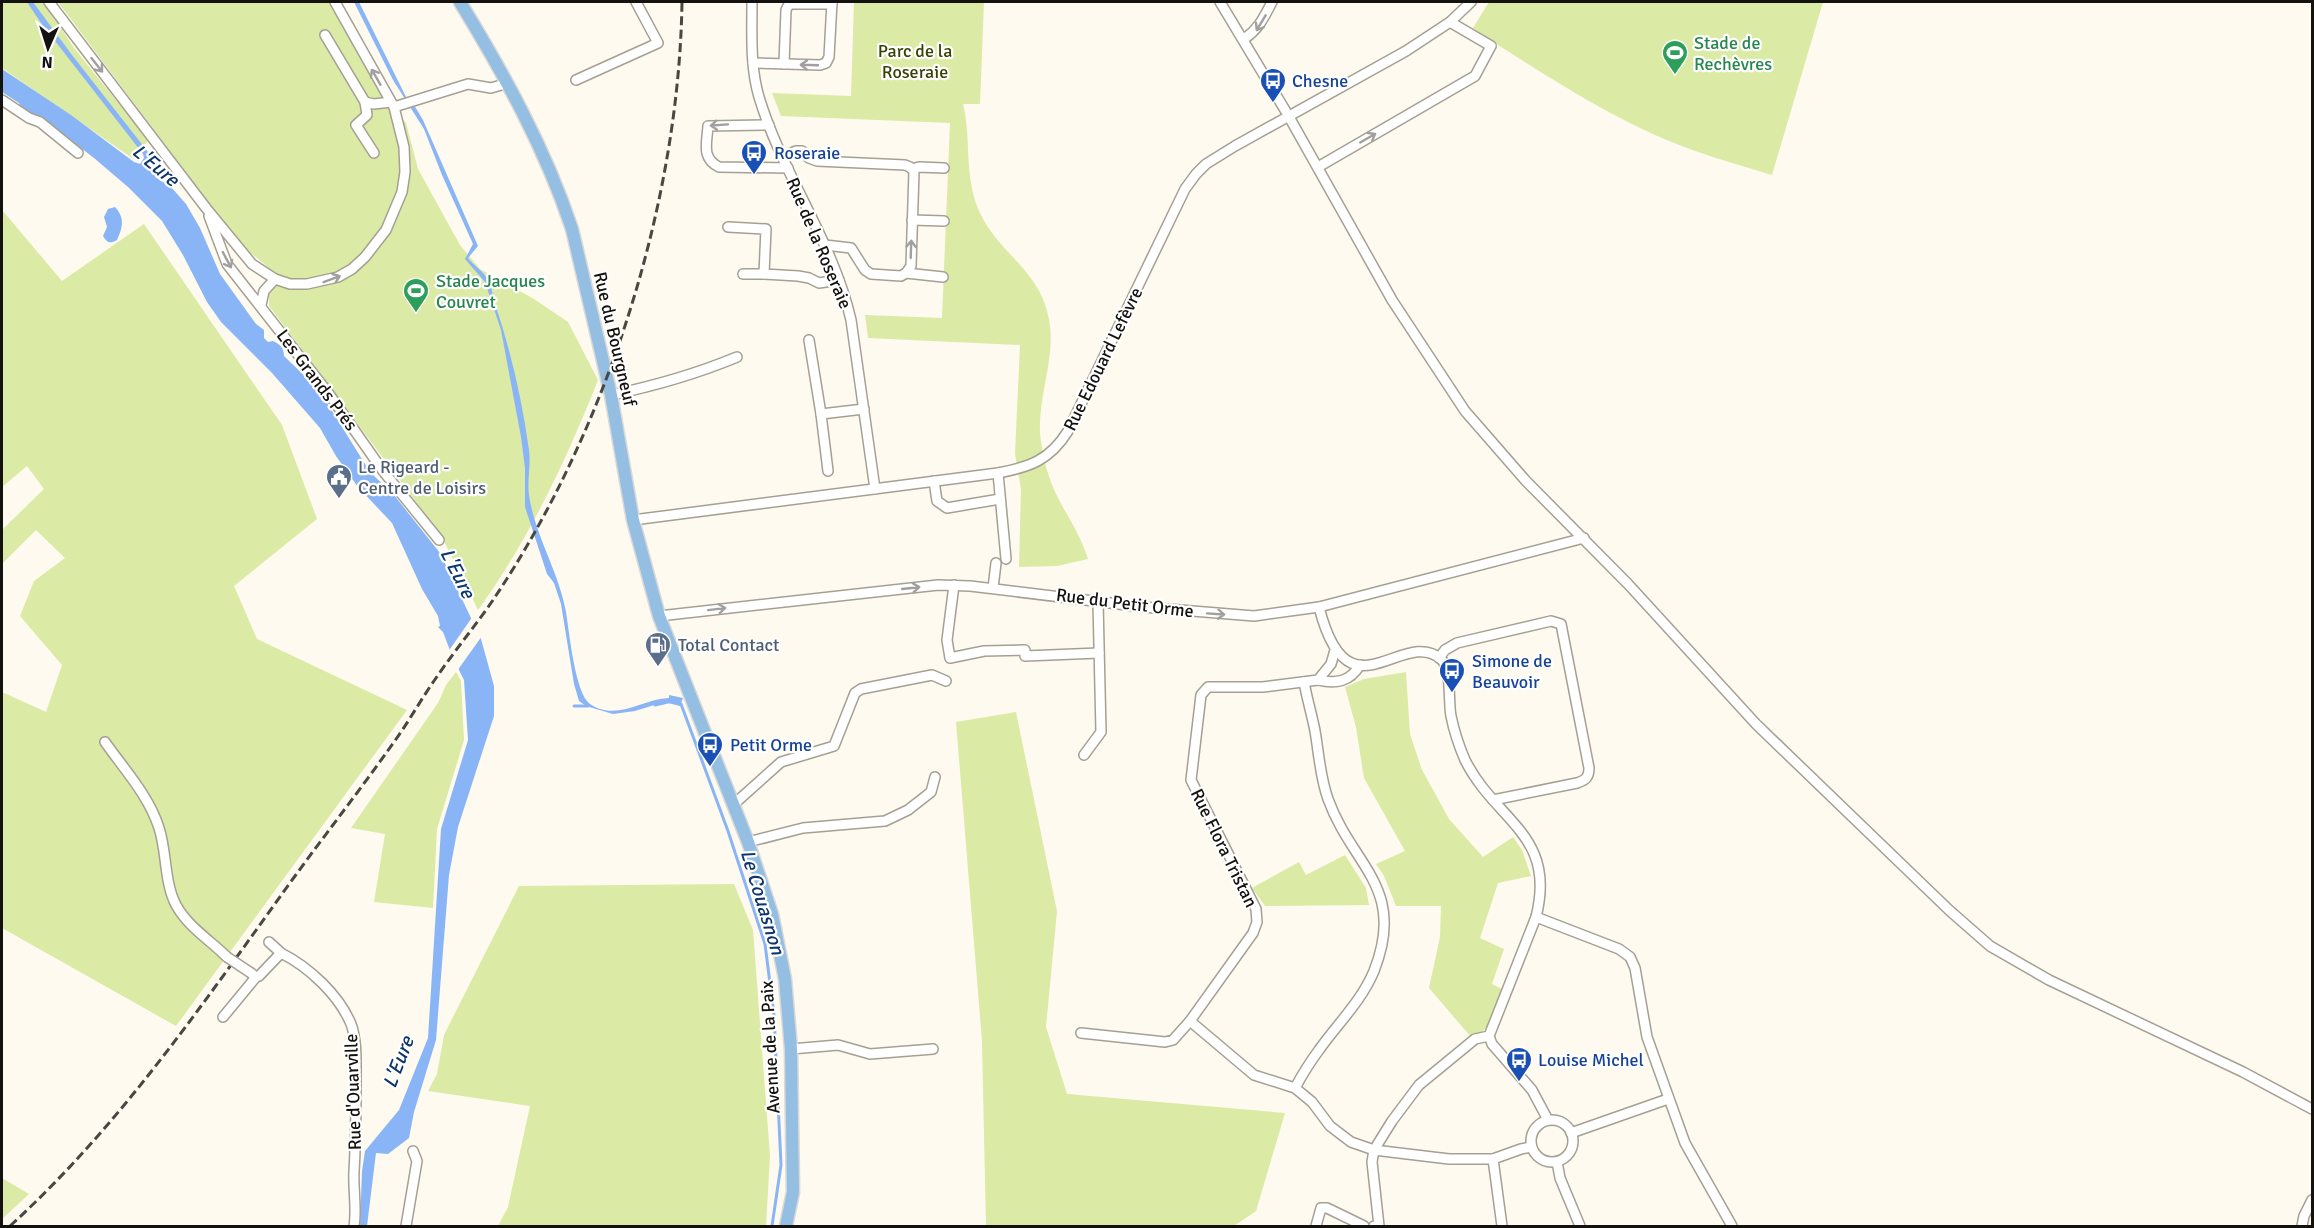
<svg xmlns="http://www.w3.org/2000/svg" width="2314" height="1228" viewBox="0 0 2314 1228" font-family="Signika,sans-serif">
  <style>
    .green { fill: #dbeaa5 }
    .water { fill: #89b5f7 }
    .pier { fill: #fefaef }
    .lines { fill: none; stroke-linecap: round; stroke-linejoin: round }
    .stream { stroke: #89b5f7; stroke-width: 3 }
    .minor-casing { stroke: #a5a093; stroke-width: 12 }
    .major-casing { stroke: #d9d9d8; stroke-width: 15 }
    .minor { stroke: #fff; stroke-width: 9 }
    .major { stroke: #95bee3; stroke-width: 12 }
    .rail { stroke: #494741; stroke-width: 3; stroke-dasharray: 9 4.5; stroke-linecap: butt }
    .minor-bridge-casing { stroke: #a5a093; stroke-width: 12; stroke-linecap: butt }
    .minor-bridge { stroke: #fff; stroke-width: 9 }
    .oneway { stroke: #a1a09f }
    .labels { text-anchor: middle; stroke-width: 4.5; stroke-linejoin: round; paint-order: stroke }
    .leisure-label { font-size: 18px; fill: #27864d; stroke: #fff; text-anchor: start }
    .park-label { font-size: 18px; fill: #384101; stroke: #fff }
    .transit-label { font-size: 18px; fill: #164399; stroke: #fff; text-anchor: start }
    .street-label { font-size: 18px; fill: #14120e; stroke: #fff }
    .service-label { font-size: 18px; fill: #4e5e75; stroke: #fff; text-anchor: start }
    .water-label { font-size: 20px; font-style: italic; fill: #0d356e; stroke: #fff }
  </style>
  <rect width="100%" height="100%" fill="#fefaef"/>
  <g class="green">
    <path d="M2,2H44L74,48L148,140L135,160L2,68Z"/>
    <path d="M58,2H329L381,95L406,123L418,169L460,245L480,269L534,299L568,322L598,380C566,461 529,539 478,610L441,535L269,306V268L240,244Z"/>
    <path d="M854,2H984L980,104H963C972,141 963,179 981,215C998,251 1037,270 1047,311C1059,352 1038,391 1040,433C1042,455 1048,479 1058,498C1069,519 1081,536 1088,559L1057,566L1019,567L1021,489L1015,454L1020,345L868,338L865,315L942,318L950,123L781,116L772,93L851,96Z"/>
    <path d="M1489,2H1823L1772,175C1732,163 1693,152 1655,135C1595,108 1540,71 1485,37L1473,28Z"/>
    <path d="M2,210L62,281L144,224L282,425L317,519L234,586L257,639L407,710L176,1026L2,928V692L46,712L62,665L20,616L34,581L65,558L36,530L2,564V530L44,489L27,466L2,487Z"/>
    <path d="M456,672L461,681L464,740L437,829L433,908L374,902L385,834L351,828L438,703L446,685Z"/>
    <path d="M1406,672L1410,734L1422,770L1449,819L1483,857L1513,837L1522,850L1531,876L1498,883L1480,938L1504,949L1492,984L1502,989C1495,1010 1495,1029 1471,1037L1429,988L1440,937L1441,906H1396L1384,876L1376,864L1405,851L1364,778L1356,727L1345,687L1364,679Z"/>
    <path d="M1016,712L1057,911L1046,1027L1067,1094L1285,1113L1256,1211L1234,1226H986L982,1041L956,722Z"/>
    <path d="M1345,855L1366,888L1369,905L1265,906L1252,888L1299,862L1306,875Z"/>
    <path d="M734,884L753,930L770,1156L766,1226H498L508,1207L530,1106L428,1091L437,1074L444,1035L519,886Z"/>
    <path d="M2,1178L29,1194L2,1219Z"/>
  </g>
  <g class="water">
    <path d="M27,2H33L72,55L148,152V166L156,175L155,177L171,187L186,204L200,228L220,274L256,324L264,330V338L268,342L273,341C280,344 284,348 284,356L319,390L370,472L394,495L440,553L481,639L494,686V716L458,827L449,875L436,1040L414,1112L409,1138L388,1154L376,1153L367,1226H360L362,1171L365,1151L399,1110L428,1038L441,829L468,740L464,680L457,666L463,658L457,645L451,653L443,632L438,627L440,626L438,616L422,589L392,523L358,487L336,456L320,428L272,373L221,322L207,302L183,255L162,221L128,187L94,158L42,118L22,109L19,103L2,92V69L71,115L134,162L140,164L144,158L143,154L41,23Z"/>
    <path d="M354,2H359L407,99L414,105L423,120L478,246L468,258C474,266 485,272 489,282C492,288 493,297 495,304C511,351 522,400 529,450C531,465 527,481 529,495C535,536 559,572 566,612C569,630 575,694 590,704C617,722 641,699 669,698V695L683,698L680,706L664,702L635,711L613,714L586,706L579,701L574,684L561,604L554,583L547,574L525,507V468L521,437L501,330L485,282L465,259L473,244L442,175L424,129L393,80Z"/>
    <path d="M115,207C125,218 123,227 117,240C110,244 107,243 103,236L107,227L104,217L108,209Z"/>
  </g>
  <path class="pier" d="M473,616L482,636L457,671L454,666L459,658L456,651L451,656L448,652Z"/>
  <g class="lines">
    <g class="stream">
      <path d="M678,703L681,704L728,831L765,944L774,1015L781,1165L772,1226"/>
      <path d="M655,705L672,701"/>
      <path d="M574,706H588"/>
    </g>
    <defs>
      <g id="minor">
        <path d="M49,2L206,208L252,264L275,279L290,284H307L338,277L352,269L365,257L386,230L402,192L405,172L404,147L394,107L335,2"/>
        <path d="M752,2C752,33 750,67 759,97C782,174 833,241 851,320L875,489"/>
        <path d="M1220,2L1288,115L1392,300L1465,411L1526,481L1628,584L1756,724L1949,910L1990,946L2049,980L2243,1072L2312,1109"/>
        <path d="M325,35L365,102"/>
        <path d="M1244,39C1259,29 1264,17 1272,2"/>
        <path d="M753,63L820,65L826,63L829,57L832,2"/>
        <path d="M784,64L786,10L789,4H832"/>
        <path d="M576,80L658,43L636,2"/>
        <path d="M2,100L29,118L40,122L78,153"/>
        <path d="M394,107L468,84L491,88L508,83"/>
        <path d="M769,125L708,126C707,143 701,158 719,167L788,168"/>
        <path d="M374,153L356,125L367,115L365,102L374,104L391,102"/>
        <path d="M783,157L796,151H802L809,158L817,161L905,165L910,167L914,171L911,266L906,273L901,276L871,274L865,270L851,248L825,245"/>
        <path d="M1318,167L1475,76L1491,46L1450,22"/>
        <path d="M912,169L919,167L944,168"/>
        <path d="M209,216L227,264L329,394L383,471L439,540"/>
        <path d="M912,220L944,221"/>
        <path d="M728,227L766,229L764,274L798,276L809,278L819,283L839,280"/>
        <path d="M906,273L943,277"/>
        <path d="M743,274H764"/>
        <path d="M261,305L264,291L275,279"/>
        <path d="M809,340L821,414"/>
        <path d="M611,395C654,386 696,374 737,357"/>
        <path d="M828,471L821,414L864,409"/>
        <path d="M998,473L1006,559"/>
        <path d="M934,481L937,501L947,508L1000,499"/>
        <path d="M633,520L998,473C1030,467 1050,460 1068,431L1185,189L1196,174L1206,164L1235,146L1406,51L1450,22L1471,2"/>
        <path d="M954,585L947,640L950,658L984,651L1025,650V656L1099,653"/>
        <path d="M993,588L996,563"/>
        <path d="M1319,607C1348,722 1402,626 1441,659C1452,669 1448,702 1451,716C1454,731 1459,746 1465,760C1496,822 1557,834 1536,917L1489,1036"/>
        <path d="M659,616L938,585L970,586L1143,607L1254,616L1319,607L1584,538"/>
        <path d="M1439,658L1445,650L1457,643L1551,621L1561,624L1589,768C1589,777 1586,780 1577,783L1493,800"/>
        <path d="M1318,680C1336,684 1350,682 1360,665"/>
        <path d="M105,742C124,769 149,796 159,828C167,852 164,882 176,905C188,927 210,940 227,957"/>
        <path d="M1084,755L1101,732L1098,602"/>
        <path d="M733,805L781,762L834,746L855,693L861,689L932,675L946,681"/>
        <path d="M748,842L803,828L885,821L908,810L931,792L935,777"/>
        <path d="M1536,917L1619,949L1630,957L1635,968L1647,1037L1685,1143L1732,1226"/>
        <path d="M269,942L281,953"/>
        <path d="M251,973L256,977L259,976L281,953C309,967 339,995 351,1024C357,1040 356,1062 356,1079C356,1110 356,1140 354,1171C353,1190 357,1209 354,1226"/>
        <path d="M223,1017L256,977"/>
        <path d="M1190,1021L1254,1075L1295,1088L1312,1102L1330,1126L1351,1142L1374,1150L1449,1159H1493L1521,1149L1531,1147"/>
        <path d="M1081,1033L1165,1042L1173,1040L1190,1021L1253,933L1257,922L1256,909L1191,780L1201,695L1208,687H1263L1318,680L1331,664L1335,650"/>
        <path d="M1489,1036L1492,1044L1532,1090L1548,1120"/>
        <path d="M791,1049L838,1045L870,1054L933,1049"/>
        <path d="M1295,1088C1302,1075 1310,1062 1319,1050C1338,1023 1361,1002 1374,971C1407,887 1352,866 1328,799C1320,777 1319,754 1315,731C1312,715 1307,699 1304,682"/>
        <circle cx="1552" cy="1141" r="21"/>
        <path d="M1571,1133L1668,1099"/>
        <path d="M1493,1159L1502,1226"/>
        <path d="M1557,1162L1560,1178L1580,1226"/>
        <path d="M406,1226L417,1161L413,1151"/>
        <path d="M1316,1226L1321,1208H1327L1364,1226"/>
        <path d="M1374,1226H1379L1372,1162L1374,1150L1392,1121L1419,1085L1475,1039L1489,1036"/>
        <path d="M2302,1226L2304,1216L2312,1200"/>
      </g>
      <path id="major" d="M460,2C504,74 545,148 572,229L611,395L633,520L659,616L748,842L772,914L785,979L791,1049L793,1192L786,1226"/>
    </defs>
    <use href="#minor" class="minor-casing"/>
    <use href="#major" class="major-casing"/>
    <use href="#minor" class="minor"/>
    <use href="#major" class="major"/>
    <path class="rail" d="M10,1226C122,1124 206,999 295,876C330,828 367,781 401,732C413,714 424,695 436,678C455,650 477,624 495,597C607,430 679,203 682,2"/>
    <defs>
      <path id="minor-bridge" d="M227,957L251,973"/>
    </defs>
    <use href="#minor-bridge" class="minor-bridge-casing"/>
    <use href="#minor-bridge" class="minor-bridge"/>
  </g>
  <defs><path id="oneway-shaft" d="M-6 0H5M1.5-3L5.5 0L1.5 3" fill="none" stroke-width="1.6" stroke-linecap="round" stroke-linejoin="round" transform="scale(1.5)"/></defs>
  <g class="oneway">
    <use href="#oneway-shaft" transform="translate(1261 23) rotate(121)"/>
    <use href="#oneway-shaft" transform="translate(97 65) rotate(52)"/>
    <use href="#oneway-shaft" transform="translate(809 65) rotate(-178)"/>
    <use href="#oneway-shaft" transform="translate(376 77) rotate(-120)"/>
    <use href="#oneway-shaft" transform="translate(719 125) rotate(176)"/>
    <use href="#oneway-shaft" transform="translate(1368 138) rotate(-30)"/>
    <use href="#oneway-shaft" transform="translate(911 249) rotate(-88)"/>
    <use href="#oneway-shaft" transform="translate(227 260) rotate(62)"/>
    <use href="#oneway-shaft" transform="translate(332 279) rotate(-21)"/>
    <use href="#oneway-shaft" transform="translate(911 588) rotate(-6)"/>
    <use href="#oneway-shaft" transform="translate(717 609) rotate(-7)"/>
    <use href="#oneway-shaft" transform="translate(1216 614) rotate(4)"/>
  </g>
  <defs>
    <symbol id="stadium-pin" viewBox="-11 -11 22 30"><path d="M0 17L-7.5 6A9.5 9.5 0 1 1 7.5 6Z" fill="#2e9e5b" stroke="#fff"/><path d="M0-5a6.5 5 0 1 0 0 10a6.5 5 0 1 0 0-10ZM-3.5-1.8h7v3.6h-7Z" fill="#fff"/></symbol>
    <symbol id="bus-pin" viewBox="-11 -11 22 30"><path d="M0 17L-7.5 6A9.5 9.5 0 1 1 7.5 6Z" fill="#1a4fb4" stroke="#fff"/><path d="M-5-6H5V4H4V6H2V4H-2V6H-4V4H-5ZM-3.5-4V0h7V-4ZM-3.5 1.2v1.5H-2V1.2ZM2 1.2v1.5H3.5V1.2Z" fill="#fff"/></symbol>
    <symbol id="civic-pin" viewBox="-11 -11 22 30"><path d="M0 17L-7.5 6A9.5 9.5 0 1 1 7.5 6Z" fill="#5c6f8a" stroke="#fff"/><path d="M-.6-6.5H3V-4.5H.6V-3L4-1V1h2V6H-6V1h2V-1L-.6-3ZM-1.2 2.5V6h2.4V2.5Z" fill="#fff"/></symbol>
    <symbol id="fuel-pin" viewBox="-11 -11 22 30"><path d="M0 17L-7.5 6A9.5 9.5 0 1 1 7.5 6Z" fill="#5c6f8a" stroke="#fff"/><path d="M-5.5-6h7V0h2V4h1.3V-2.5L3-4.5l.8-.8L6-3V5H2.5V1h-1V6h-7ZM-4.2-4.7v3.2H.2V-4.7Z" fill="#fff"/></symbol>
  </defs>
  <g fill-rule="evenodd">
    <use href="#stadium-pin" x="1660" y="38" width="30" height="40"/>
    <use href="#bus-pin" x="1258" y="66" width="30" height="40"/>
    <use href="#bus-pin" x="739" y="138" width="30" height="40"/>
    <use href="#stadium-pin" x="401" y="276" width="30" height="40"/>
    <use href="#civic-pin" x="324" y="462" width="30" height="40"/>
    <use href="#fuel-pin" x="643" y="630" width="30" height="40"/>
    <use href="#bus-pin" x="1437" y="656" width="30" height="40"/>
    <use href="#bus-pin" x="695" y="730" width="30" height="40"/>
    <use href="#bus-pin" x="1504" y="1045" width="30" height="40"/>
  </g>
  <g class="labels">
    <g class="leisure-label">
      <text x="1694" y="49">Stade de<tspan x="1694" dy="21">Rechèvres</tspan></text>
      <text x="436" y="287">Stade Jacques<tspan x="436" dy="21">Couvret</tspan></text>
    </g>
    <g class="park-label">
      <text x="915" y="57">Parc de la<tspan x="915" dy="21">Roseraie</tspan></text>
    </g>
    <g class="transit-label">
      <text x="1292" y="87">Chesne</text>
      <text x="774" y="159">Roseraie</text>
      <text x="1472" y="667">Simone de<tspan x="1472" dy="21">Beauvoir</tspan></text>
      <text x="730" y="751">Petit Orme</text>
      <text x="1538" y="1066">Louise Michel</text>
    </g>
    <g class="street-label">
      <text transform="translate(819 243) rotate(67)" y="6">Rue de la Roseraie</text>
      <text transform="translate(615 339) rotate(77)" y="6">Rue du Bourgneuf</text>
      <text transform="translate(1103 359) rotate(-64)" y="6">Rue Edouard Lefèvre</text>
      <text transform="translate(317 380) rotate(53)" y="6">Les Grands Prés</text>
      <text transform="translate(1125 603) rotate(7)" y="6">Rue du Petit Orme</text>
      <text transform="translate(1224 848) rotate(64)" y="6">Rue Flora Tristan</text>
      <text transform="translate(770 1047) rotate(-93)" y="6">Avenue de la Paix</text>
      <text transform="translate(353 1092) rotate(-92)" y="6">Rue d'Ouarville</text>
    </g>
    <g class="service-label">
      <text x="358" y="473">Le Rigeard -<tspan x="358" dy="21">Centre de Loisirs</tspan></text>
      <text x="678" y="651">Total Contact</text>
    </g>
    <g class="water-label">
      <text transform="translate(156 165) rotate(40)" y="7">L'Eure</text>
      <text transform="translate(458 573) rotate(63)" y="7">L'Eure</text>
      <text transform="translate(763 902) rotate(73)" y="7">Le Couasnon</text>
      <text transform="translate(398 1062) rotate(-69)" y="7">L'Eure</text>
    </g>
  </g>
  <rect width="2314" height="1228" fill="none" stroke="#14120e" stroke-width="6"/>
  <g transform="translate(48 48) rotate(183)" stroke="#ffffff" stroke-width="4.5" paint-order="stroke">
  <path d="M0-4.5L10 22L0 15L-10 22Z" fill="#14120e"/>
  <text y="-9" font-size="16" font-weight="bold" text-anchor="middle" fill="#14120e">N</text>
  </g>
</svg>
